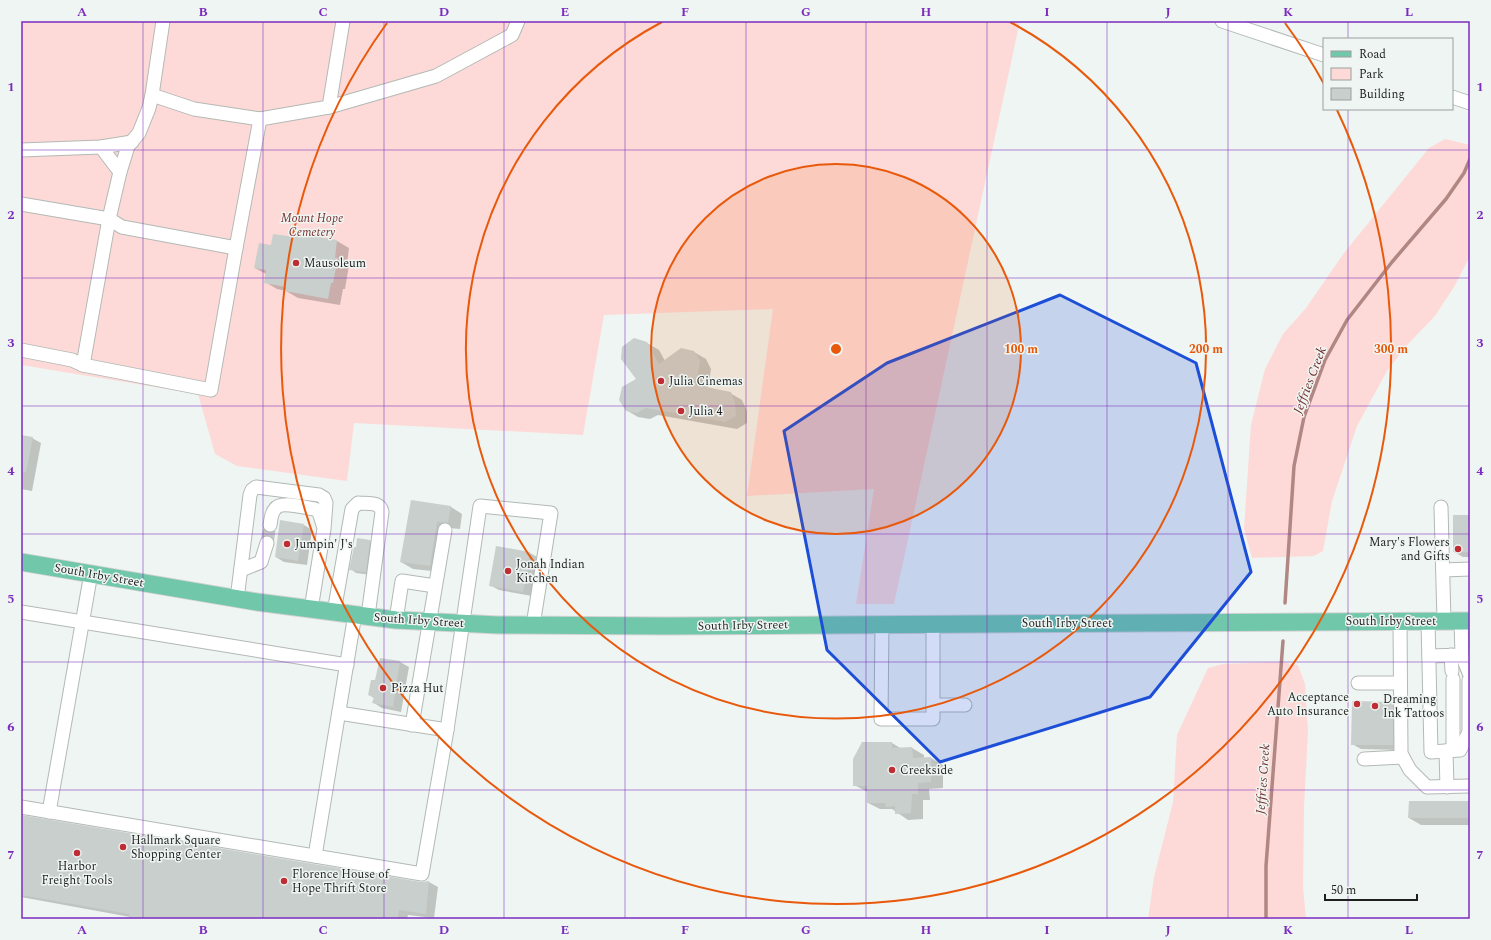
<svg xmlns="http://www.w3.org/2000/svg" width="1491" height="940" viewBox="0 0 1491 940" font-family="Spectral,serif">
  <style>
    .green { fill: #fddad7 }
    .shadow { fill: #0003 }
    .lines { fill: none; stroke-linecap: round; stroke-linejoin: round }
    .stream { stroke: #b08783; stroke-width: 3.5 }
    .building { fill: #c9cfcc }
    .minor-tunnel { stroke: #c5cac8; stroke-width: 13; stroke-dasharray: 13 6; stroke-linecap: butt }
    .minor-casing { stroke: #b3b9b5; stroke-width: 15 }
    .major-casing { stroke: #d2d2d2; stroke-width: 19 }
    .minor { stroke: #fff; stroke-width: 13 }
    .major { stroke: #70c7aa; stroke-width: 17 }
    .marked { fill: #1d4ed8; fill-opacity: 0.2; stroke: #1d4ed8; stroke-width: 3; stroke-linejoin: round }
    .grid { fill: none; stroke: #7b2cbf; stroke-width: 1; stroke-opacity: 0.55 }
    .ring { fill: none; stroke: #e8590c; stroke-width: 2 }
    .poi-dot { fill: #bd2d33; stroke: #eff5f2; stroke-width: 1.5 }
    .labels { text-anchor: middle; stroke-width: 3; stroke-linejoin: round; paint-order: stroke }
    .park-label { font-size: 12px; font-style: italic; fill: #78312f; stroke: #eff5f2 }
    .poi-label { font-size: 12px; fill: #1e201f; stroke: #eff5f2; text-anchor: start }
    .street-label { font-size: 12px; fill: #1e201f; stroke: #eff5f2 }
    .water-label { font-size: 13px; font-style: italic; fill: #702a28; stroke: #eff5f2 }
    .centre { fill: #e8590c; stroke: #eff5f2; stroke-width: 2 }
    .ring-label { font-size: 12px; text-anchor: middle; font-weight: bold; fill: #e8590c; stroke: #eff5f2; stroke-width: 3; stroke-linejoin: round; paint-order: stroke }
    .neatline { fill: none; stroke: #7b2cbf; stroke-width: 1.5 }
    .grid-label { font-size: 13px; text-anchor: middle; font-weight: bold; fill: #7b2cbf }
  </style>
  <rect width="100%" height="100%" fill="#eff5f2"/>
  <g class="green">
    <path d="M21,21H1020L894,604H856L874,489L747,496L773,309L604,315L583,435L354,423L347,481L237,466L215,454L198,394L21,365Z"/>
    <path d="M1445,139L1470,145V254L1469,258L1454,287L1435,316L1408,344L1387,371L1357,426L1332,501L1323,551L1314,556L1252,558L1244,529L1251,425L1265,369L1283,334L1306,308L1344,253L1429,148Z"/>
    <path d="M1281,662L1298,665L1305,684L1308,732L1304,807L1303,887L1306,919H1148L1154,877L1173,802L1177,735L1208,668L1223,664Z"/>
  </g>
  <g class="shadow">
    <path d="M297,234L337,241L349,248L347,264L349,265L345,289H343L340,305L298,298L286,291L277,289L265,282L266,274L255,268L272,247L296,238Z"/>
    <path d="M647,343L659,350L665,361L694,352L706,359L711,369L708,388L730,393L742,400L747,411V423L737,429L658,415L650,419L638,417L626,410L638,379Z"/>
    <path d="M21,436L32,438L41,443L32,491L21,489Z"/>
    <path d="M412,501L451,507L462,514L460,529L449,528L442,572L413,569L401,562Z"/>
    <path d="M1470,516V557H1463L1454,552Z"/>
    <path d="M304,525L312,530L307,565L284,562L276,557Z"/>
    <path d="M370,541L376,544L371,575L356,573L351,569L357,548Z"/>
    <path d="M530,553L539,558L532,596L499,590L490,585Z"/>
    <path d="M380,659L400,662L409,667L401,712L382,708L374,703V698L369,695L376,681Z"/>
    <path d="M1392,703L1401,708V750L1361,749L1352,744Z"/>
    <path d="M892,743L902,749L912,748L924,755V758H931L943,765V788L929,789L930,800H923V819L908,820L892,809H880L868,803V792L854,785Z"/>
    <path d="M1470,802V825H1421L1409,818Z"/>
    <path d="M21,816L421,883L429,882L438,887L434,918L408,915L407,919H133L130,917L21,897Z"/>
  </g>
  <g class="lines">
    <g class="stream">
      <path d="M1285,603L1294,466L1304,417L1325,360L1347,320L1392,262L1446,199L1464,173L1470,159"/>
      <path d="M1266,919V866L1283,641"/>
    </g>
  </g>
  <g class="building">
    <path d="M296,233L337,240L335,258H338L333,283H331L328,299L285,291L286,287L264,283L266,270L254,268L259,243L271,245L273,234L295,237Z"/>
    <path d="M634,338L647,342L659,364L681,348L694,351L700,361L696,385L731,392L735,403L736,416L725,422L646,408L637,413L626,411L619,400L622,387L636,379L621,359L622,347Z"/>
    <path d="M21,435L33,437L26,472L21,471Z"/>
    <path d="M411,500L451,506L448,523L437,522L430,566L400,562Z"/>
    <rect x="1453" y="515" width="17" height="37"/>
    <path d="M280,520L304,524L298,561L275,557Z"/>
    <path d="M357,538L370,540L366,572L349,570L354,547H356Z"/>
    <path d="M496,546L530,552L523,592L489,586Z"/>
    <path d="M380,658L400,661L393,707L372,703L374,697L368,695L371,680H375Z"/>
    <path d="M1352,701L1393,702V745H1351Z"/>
    <path d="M862,742H892V748L912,747L913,758L931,757V782L918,783V794H912L911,813L895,814V806L886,807L885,803H867V786H853V759Z"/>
    <path d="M1409,801H1470V818H1408Z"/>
    <path d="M21,815L421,882L429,881L426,914L399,910L398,919H136L129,918V914L21,895Z"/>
  </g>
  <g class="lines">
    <path class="minor-tunnel" d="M267,543L270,525"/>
    <defs>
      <g id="minor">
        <path d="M1222,21L1324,55"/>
        <path d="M152,95L163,21"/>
        <path d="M1452,97L1470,103"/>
        <path d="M329,107L436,76L512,35L518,21"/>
        <path d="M101,147L120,172"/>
        <path d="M21,150L101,147L132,142"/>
        <path d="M21,204L109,219L122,227L236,248L260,119L329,107L343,21"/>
        <path d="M236,248L211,390L83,365L109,219L120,172L128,146L139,133L149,108L152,95L194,109L260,119"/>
        <path d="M21,350L72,360L83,365"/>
        <path d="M1441,507L1444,621"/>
        <path d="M270,525C271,520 271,513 275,509C281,500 305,508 315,509L319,512L323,525"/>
        <path d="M241,570L261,562L267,543"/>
        <path d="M1443,570L1470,569"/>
        <path d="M237,599L250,495L252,490L256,487L319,495L324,498L326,503L324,529L311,609"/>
        <path d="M21,612L347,665"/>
        <path d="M334,612L352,509L358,503C367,504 380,501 382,512L368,616"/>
        <path d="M396,620L402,581L435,586"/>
        <path d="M1400,621L1401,754L1410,770L1427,787L1470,786"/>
        <path d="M1428,621L1431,752L1460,750L1469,732V680"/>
        <path d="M1461,621L1462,655L1469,673"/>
        <path d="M882,624L881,719H933V624"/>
        <path d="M1451,655L1452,671"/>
        <path d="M1429,656L1462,655"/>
        <path d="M1453,679V750"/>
        <path d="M1358,683H1400"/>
        <path d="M933,705H965"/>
        <path d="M339,713L447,730"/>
        <path d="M412,725L445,530"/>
        <path d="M1446,751L1447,787"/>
        <path d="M1364,759L1403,757"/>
        <path d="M21,807L422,874L447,730L480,506L551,513L533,625"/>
        <path d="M49,812L91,573"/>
        <path d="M315,856L355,614"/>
      </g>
      <path id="major" d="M21,562L257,602L396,620L498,625L666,626L1470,621"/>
    </defs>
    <use href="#minor" class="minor-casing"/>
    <use href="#major" class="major-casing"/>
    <use href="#minor" class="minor"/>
    <use href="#major" class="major"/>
  </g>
  <path class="marked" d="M1060,295L1196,363L1251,572L1150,697L940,762L827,650L784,431L887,363Z"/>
  <path class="grid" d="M143,21V919M263,21V919M384,21V919M504,21V919M625,21V919M746,21V919M866,21V919M987,21V919M1107,21V919M1228,21V919M1348,21V39M1348,109V919M21,150H1470M21,278H1470M21,406H1470M21,534H1470M21,662H1470M21,790H1470"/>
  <circle cx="836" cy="349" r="185" fill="#e8590c" fill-opacity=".12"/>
  <g class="ring">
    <circle cx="836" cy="349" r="185"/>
    <path d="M1010 22A370 370 0 1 1 662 22"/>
    <path d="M1285 23A555 555 0 0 1 1324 84M1337 110A555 555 0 1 1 387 23"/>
  </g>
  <g class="poi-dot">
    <circle cx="296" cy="263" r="4"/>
    <circle cx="661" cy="381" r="4"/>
    <circle cx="681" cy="411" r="4"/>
    <circle cx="287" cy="544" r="4"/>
    <circle cx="1458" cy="549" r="4"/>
    <circle cx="508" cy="571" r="4"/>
    <circle cx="383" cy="688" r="4"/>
    <circle cx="1357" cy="704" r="4"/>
    <circle cx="1375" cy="706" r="4"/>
    <circle cx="892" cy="770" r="4"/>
    <circle cx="123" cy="847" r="4"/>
    <circle cx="77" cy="853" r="4"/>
    <circle cx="284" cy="881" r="4"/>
  </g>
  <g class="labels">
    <g class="park-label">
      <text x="312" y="222">Mount Hope<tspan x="312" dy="14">Cemetery</tspan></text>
    </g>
    <g class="poi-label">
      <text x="304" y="267">Mausoleum</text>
      <text x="669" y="385">Julia Cinemas</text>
      <text x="689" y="415">Julia 4</text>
      <text x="1450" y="546" text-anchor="end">Mary's Flowers<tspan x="1450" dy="14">and Gifts</tspan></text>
      <text x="295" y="548">Jumpin' J's</text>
      <text x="516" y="568">Jonah Indian<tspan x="516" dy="14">Kitchen</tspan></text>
      <text x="391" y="692">Pizza Hut</text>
      <text x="1349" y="701" text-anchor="end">Acceptance<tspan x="1349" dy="14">Auto Insurance</tspan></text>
      <text x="1383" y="703">Dreaming<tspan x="1383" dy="14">Ink Tattoos</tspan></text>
      <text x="900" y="774">Creekside</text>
      <text x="131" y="844">Hallmark Square<tspan x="131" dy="14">Shopping Center</tspan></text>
      <text x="77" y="870" text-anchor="middle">Harbor<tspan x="77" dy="14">Freight Tools</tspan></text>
      <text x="292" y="878">Florence House of<tspan x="292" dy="14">Hope Thrift Store</tspan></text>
    </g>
    <g class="street-label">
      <text transform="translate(99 575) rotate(10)" y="4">South Irby Street</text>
      <text transform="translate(419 620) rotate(4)" y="4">South Irby Street</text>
      <text x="1391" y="625">South Irby Street</text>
      <text x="1067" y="627">South Irby Street</text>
      <text transform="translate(743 625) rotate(-1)" y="4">South Irby Street</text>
    </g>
    <g class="water-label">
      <text transform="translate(1309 380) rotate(-69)" y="5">Jeffries Creek</text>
      <text transform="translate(1262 779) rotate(-86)" y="5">Jeffries Creek</text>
    </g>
  </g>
  <circle cx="836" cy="349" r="6" class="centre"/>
  <g class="ring-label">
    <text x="1021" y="353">100 m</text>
    <text x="1206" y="353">200 m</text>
    <text x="1391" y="353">300 m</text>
  </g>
  <rect width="1491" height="940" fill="none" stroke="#eff5f2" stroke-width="44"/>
  <rect x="1323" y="38" width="130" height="72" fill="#eff5f2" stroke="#9ba09e"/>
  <rect x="1331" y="51" width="20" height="6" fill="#70c7aa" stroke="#9ba09e"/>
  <text x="1359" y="58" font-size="12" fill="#1e201f">Road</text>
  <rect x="1331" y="68" width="20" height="12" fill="#fddad7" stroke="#9ba09e"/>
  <text x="1359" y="78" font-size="12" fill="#1e201f">Park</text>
  <rect x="1331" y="88" width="20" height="12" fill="#c9cfcc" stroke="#9ba09e"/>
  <text x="1359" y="98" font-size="12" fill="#1e201f">Building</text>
  <path d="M1325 894v6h92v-6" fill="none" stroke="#1e201f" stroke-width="2"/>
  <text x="1331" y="894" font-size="12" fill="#1e201f" stroke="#eff5f2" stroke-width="3" paint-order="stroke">50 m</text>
  <rect x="22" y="22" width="1447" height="896" class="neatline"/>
  <g class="grid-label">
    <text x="82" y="16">A</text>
    <text x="203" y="16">B</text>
    <text x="323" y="16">C</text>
    <text x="444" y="16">D</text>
    <text x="565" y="16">E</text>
    <text x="685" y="16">F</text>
    <text x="806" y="16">G</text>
    <text x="926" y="16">H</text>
    <text x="1047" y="16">I</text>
    <text x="1168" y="16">J</text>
    <text x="1288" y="16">K</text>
    <text x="1409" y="16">L</text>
    <text x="11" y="91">1</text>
    <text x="1480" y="91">1</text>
    <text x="11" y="219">2</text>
    <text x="1480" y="219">2</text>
    <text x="11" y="347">3</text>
    <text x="1480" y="347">3</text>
    <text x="11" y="475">4</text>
    <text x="1480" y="475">4</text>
    <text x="11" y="603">5</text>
    <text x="1480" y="603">5</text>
    <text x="11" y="731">6</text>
    <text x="1480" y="731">6</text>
    <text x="11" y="859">7</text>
    <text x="1480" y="859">7</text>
    <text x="82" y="934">A</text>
    <text x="203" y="934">B</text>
    <text x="323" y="934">C</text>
    <text x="444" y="934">D</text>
    <text x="565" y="934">E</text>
    <text x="685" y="934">F</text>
    <text x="806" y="934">G</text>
    <text x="926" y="934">H</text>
    <text x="1047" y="934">I</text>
    <text x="1168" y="934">J</text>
    <text x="1288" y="934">K</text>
    <text x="1409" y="934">L</text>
  </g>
</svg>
